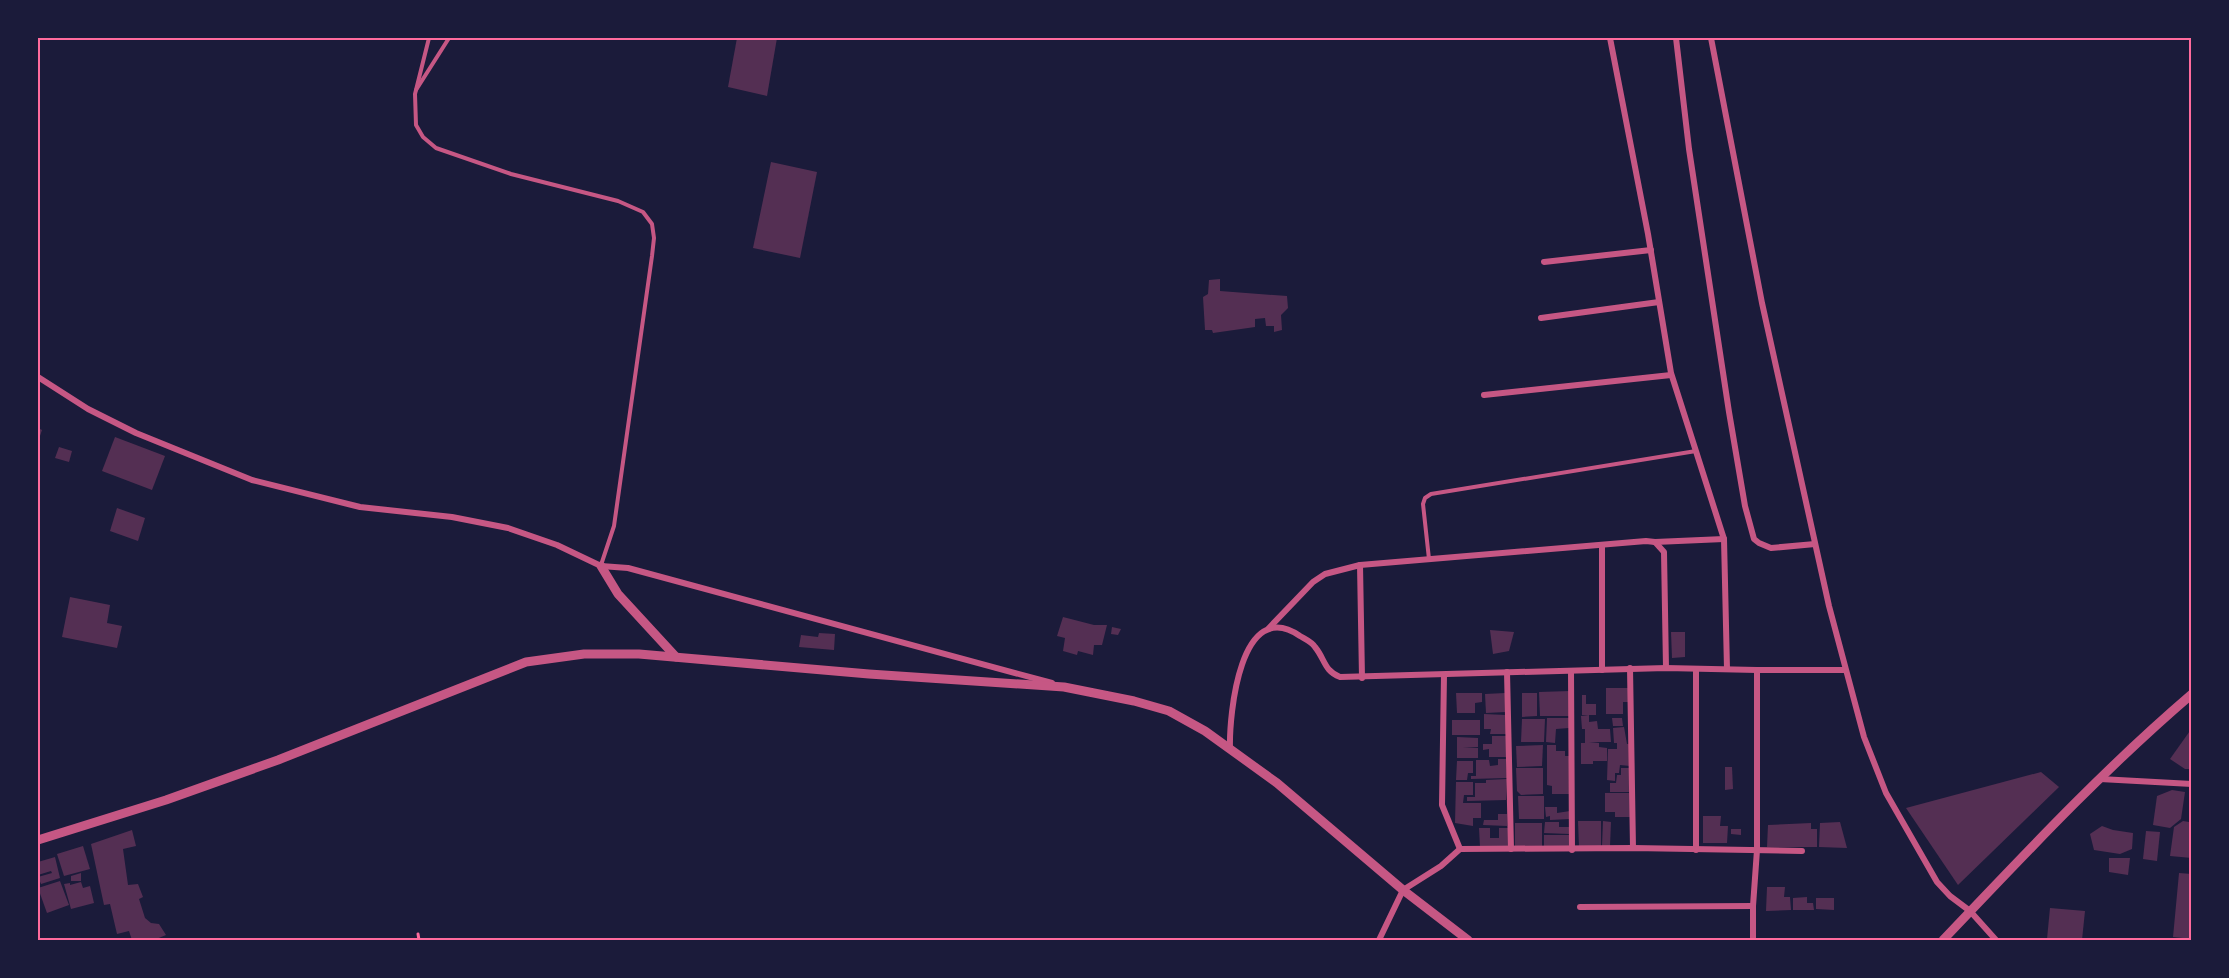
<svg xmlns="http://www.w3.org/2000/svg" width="2229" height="978" viewBox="0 0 2229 978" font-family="'Fira Sans Condensed',sans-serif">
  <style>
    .building { fill: #542f53 }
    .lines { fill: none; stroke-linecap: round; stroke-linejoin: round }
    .path { stroke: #ff6b9d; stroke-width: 3 }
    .service { stroke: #c65784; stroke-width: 4 }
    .minor { stroke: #c65784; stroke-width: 6 }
    .tertiary { stroke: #c65784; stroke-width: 9 }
    .neatline { fill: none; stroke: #ff6b9d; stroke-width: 2 }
  </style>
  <rect width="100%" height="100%" fill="#1b1b3a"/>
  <g class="building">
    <path d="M737,38H777L767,96L728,87Z"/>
    <path d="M771,162L817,172L800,258L753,248Z"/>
    <path d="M1220,279V291L1287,296L1288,308L1281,315L1282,330L1274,332V326H1266L1265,318L1255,319V327L1213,333L1212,330H1205L1203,297L1208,294L1209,280Z"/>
    <path d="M38,428L42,430L38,442Z"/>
    <path d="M115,437L165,456L152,490L102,471Z"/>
    <path d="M59,447L72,451L69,462L55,458Z"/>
    <path d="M117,508L145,518L138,541L110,531Z"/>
    <path d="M70,597L110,605L107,623L122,626L117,648L62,637Z"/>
    <path d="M1063,617L1094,625H1107L1102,645H1094L1093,655L1078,651L1077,655L1063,651L1065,638L1057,636Z"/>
    <path d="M1112,627L1121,629L1118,635L1111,634Z"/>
    <path d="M1490,630L1514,632L1509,651L1493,654Z"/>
    <path d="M1671,632H1685V657L1672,658Z"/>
    <path d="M819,633L835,634L834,650L799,647L801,635L818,637Z"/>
    <path d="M1606,688H1629L1630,702H1623V714H1606Z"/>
    <path d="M1570,691L1569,716H1540L1539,692Z"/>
    <path d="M1456,693H1482V702L1475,703V713H1457Z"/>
    <path d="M1505,693L1506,712L1486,713L1485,694Z"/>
    <path d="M1522,693H1537V716L1522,717Z"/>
    <path d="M1582,695H1586V704H1596V715H1582Z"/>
    <path d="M1484,714L1506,715V734H1490L1491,729H1484Z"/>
    <path d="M1589,715V722L1597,721L1598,729H1610L1611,742H1589L1599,743V747L1607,748V761H1593V764H1581V743H1585V729H1582L1581,716Z"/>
    <path d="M1547,718H1570L1569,728L1556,729L1555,743L1546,742Z"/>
    <path d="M1612,718H1622L1623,726H1613Z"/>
    <path d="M1522,719H1545L1544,742H1521Z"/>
    <rect x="1452" y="720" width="28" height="15"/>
    <path d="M1624,727L1627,744H1630V766L1620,765L1619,773H1615V781L1607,780L1608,749H1617V743H1614L1613,728Z"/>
    <path d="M2192,728V769H2185L2170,759Z"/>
    <path d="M1492,736H1506V757H1489V749L1483,750V744H1492Z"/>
    <path d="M1457,737L1478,738V747H1463L1478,748V758H1457Z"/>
    <path d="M1543,745L1542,766L1517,767L1516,746Z"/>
    <path d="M1547,745H1556V751H1565V756H1570L1569,794H1552V786L1547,785Z"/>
    <path d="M1498,759H1506L1507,778L1471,779V776H1476V760H1489L1490,766L1498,765Z"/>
    <path d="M1457,761H1473V773H1468L1467,780H1456Z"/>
    <path d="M1725,767H1732L1733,789L1725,790Z"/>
    <path d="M1516,768H1543V794L1521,795L1517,791Z"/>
    <path d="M1621,768H1630V792H1610V783H1616L1617,775H1621Z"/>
    <path d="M2041,772L2059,787L1958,885L1906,808Z"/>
    <path d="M1507,779L1506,800L1467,801V797H1475V783H1486V780Z"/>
    <path d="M1456,782H1473V795H1464L1463,803H1481V818H1473V826L1455,823Z"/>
    <path d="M2172,790L2185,792L2181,819L2170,828L2153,825L2157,796Z"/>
    <path d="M1605,793H1631V817H1615V812H1605Z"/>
    <path d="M1518,796H1544V819H1519Z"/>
    <path d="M2189,797H2192V858L2170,856L2174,827L2183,821L2189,822Z"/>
    <path d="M1545,807H1557V813L1570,811V819L1550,820V816L1546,817Z"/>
    <path d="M1498,814H1507V826L1483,825L1484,820H1498Z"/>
    <path d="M1703,816H1721L1720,826H1728L1727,843H1703Z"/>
    <path d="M1578,821H1601V847H1579Z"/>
    <path d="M1603,821L1611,822L1610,846H1602Z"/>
    <path d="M1545,822H1559V827H1569V834L1544,833Z"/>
    <path d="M1840,822L1847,848L1819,847L1820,823Z"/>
    <rect x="1515" y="823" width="27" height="23"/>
    <path d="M1811,823V829H1817V847H1767L1768,825Z"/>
    <path d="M2102,826L2113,830L2133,833L2132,849L2120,854L2094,850L2090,834Z"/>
    <path d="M1479,828H1490V838H1499V828H1509V847H1480Z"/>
    <path d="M1731,829H1741V835L1731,834Z"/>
    <path d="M132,830L136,846L123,849L128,885L138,884L143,897L139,899L145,918L151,923L159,924L166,935L154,940H132L129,931L117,934L110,904L104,905L91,844Z"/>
    <path d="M2146,831L2160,832L2157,861L2143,859Z"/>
    <path d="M1544,835H1569V847L1544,846Z"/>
    <path d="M83,846L90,869L64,876L57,854Z"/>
    <path d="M55,857L60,878L41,884L38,877L52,873L51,871L38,875V862Z"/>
    <path d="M2109,858H2130L2128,875L2109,872Z"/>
    <path d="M81,873V881H71V876Z"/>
    <path d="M2179,873L2192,874V939L2173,937Z"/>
    <path d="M60,881L69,905L47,913L38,888Z"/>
    <path d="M81,882L83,888L90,886L94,903L71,909L64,884L70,883V885Z"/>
    <path d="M1767,887H1785L1784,897H1790L1791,910L1766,911Z"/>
    <path d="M1807,897V903H1813L1814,910H1793V898Z"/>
    <path d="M1816,898H1834V910L1816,909Z"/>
    <path d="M2050,908L2085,911L2082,940L2047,939Z"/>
  </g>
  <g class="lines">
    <path class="path" d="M418,934L419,940"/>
    <g class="service">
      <path d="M429,38L415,94L416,125L423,137L436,148L511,174L618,201L643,212L652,224L654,238L652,256L614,526L601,565"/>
      <path d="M416,90L449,38"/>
      <path d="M1429,559L1423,504L1425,498L1431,494L1696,451"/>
    </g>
    <g class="minor">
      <path d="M1610,38L1648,234L1671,373L1724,539L1727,669"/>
      <path d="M1676,38L1689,149L1729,412L1745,506L1754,539L1759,543L1771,548L1815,544"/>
      <path d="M1711,38L1762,303L1829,606L1864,737L1886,793L1937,882L1950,896L1970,911L1996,940"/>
      <path d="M1544,262L1651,250"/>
      <path d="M1541,318L1659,302"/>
      <path d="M38,377L88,409L136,433L252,480L360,507L452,517L508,528L557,545L601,566L628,568L1052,683"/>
      <path d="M1484,395L1671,375"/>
      <path d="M1655,542L1724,539"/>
      <path d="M1602,545V670"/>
      <path d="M1360,565L1362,678"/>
      <path d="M1269,628L1313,582L1325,574L1360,565L1646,541L1655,542L1664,552L1666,668"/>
      <path d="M1630,668L1633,848"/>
      <path d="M1696,669V850"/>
      <path d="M1571,671L1572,850"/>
      <path d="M1507,672L1511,849"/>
      <path d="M1444,675L1442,805L1460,849"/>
      <path d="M1230,749C1229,715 1240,595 1300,636C1305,639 1312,642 1315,647C1325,659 1324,671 1340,677L1666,668L1757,670H1845"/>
      <path d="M2100,779L2192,784"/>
      <path d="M1580,907L1753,906"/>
      <path d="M1379,940L1403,890L1441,866L1460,849L1633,848L1802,851"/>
      <path d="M1753,940V906L1757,850V670"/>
    </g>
    <g class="tertiary">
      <path d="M601,566L618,594L676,657"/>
      <path d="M38,840L166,800L278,760L526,662L584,654H639L869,674L1064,687L1134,701L1169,711L1205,731L1277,783L1403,890L1468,940"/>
      <path d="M1943,940C2023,856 2103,770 2192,694"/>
    </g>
  </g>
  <rect width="2229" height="978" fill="none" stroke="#1b1b3a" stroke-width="78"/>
  <rect x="39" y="39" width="2151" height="900" class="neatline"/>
</svg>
